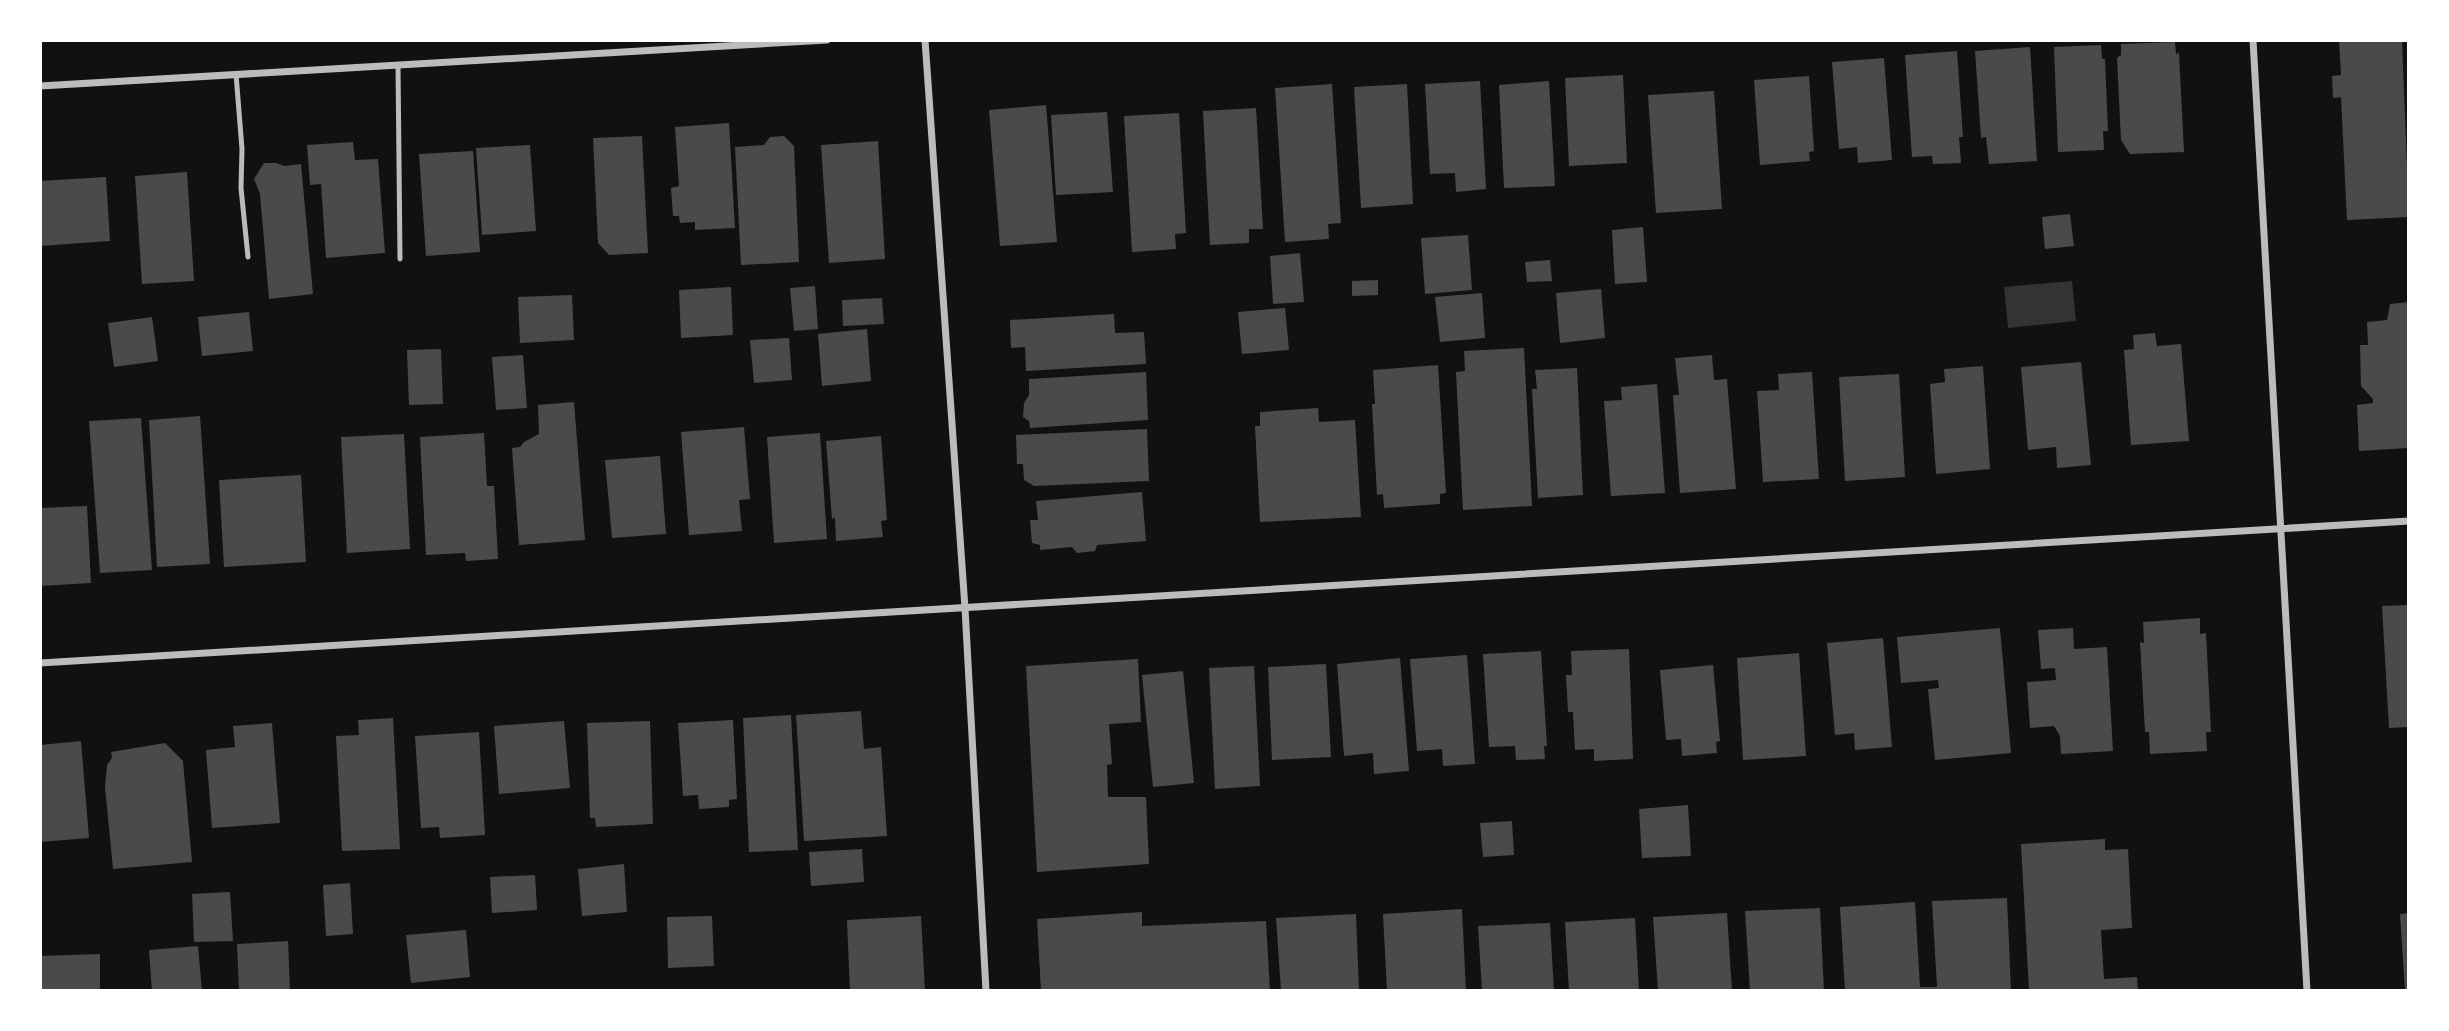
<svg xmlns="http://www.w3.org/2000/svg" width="2449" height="1031" viewBox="0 0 2449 1031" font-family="'Varela Round',sans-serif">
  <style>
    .water { fill: #333 }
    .building { fill: #4a4a4a }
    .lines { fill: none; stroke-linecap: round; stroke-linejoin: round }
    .service { stroke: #bcbcbc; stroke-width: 5 }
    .minor { stroke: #bcbcbc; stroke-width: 7 }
  </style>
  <rect width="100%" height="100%" fill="#111"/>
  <path class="water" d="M2072,281L2076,321L2008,328L2004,287Z"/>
  <g class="building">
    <path d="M2339,40H2402L2409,217L2347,220L2341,97L2333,98L2332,76L2341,75Z"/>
    <path d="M2175,42L2176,54L2179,53L2184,152L2130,154L2121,140L2117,58L2121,55V44Z"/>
    <path d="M2101,45L2102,59H2105L2108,131H2103L2104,150L2058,152L2054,47Z"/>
    <path d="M2030,47L2037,161L1989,164L1986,137L1981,138L1975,51Z"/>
    <path d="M1957,51L1963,137H1959L1961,163L1933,164L1932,156L1912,157L1905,55Z"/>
    <path d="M1884,58L1892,160L1858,163L1857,147L1839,149L1832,62Z"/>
    <path d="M1623,75L1627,163L1569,166L1565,78Z"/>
    <path d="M1809,76L1814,151L1809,152L1810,161L1760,165L1754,80Z"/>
    <path d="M1480,81L1486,189L1456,192L1455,173L1430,174L1425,84Z"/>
    <path d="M1549,81L1555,186L1504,188L1499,85Z"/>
    <path d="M1332,84L1341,223L1328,224L1329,239L1285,242L1275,88Z"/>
    <path d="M1407,84L1413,204L1361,208L1354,87Z"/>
    <path d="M1714,91L1722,209L1656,213L1648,95Z"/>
    <path d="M1046,105L1057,242L1000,246L989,110Z"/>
    <path d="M1256,108L1263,229H1249V243L1210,245L1203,111Z"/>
    <path d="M1107,112L1113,192L1056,195L1051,115Z"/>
    <path d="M1179,113L1186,233L1175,234L1176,249L1132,252L1124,116Z"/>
    <path d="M729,123L735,228L695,230V222L680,223L679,216H673L671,188L679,186L675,127Z"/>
    <path d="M642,136L648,253L609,255L598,243L593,138Z"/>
    <path d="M784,136L794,146L799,262L741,265L735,147L764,145L770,137Z"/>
    <path d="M878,141L885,259L829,263L821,145Z"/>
    <path d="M353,142L355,160L378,159L385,253L326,258L321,184L310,185L307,145Z"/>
    <path d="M530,145L536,231L482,235L476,148Z"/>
    <path d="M473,151L480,252L426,256L419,154Z"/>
    <path d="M264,163H276L285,166L301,164L313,294L269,299L260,194L254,179Z"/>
    <path d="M187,172L194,281L142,284L135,176Z"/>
    <path d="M106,177L110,241L40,246V181Z"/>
    <path d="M2070,214L2074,246L2045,249L2042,217Z"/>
    <path d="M1643,227L1647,282L1615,284L1612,230Z"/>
    <path d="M1468,235L1472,290L1425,294L1421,238Z"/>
    <path d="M1300,253L1304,302L1273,304L1270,256Z"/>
    <path d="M1550,260L1552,281L1527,282L1525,262Z"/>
    <path d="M1378,280V295L1352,296V281Z"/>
    <path d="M815,286L818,329L794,331L790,288Z"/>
    <path d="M731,287L733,335L681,338L679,290Z"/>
    <path d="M1601,289L1605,338L1560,343L1556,293Z"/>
    <path d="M1482,293L1485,338L1440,342L1435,297Z"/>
    <path d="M572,295L574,340L520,343L518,297Z"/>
    <path d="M882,298L884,324L843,326L842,300Z"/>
    <path d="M2409,302V448L2359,451L2357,405L2373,403V399L2361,386L2360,345H2368L2367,322L2387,320L2390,304Z"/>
    <path d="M1285,308L1289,350L1242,354L1238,312Z"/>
    <path d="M249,312L253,351L202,356L198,317Z"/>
    <path d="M1114,314L1115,333L1144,332L1146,364L1026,371L1025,347L1011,348L1010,320Z"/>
    <path d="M152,317L158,361L114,367L108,323Z"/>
    <path d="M867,329L871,381L822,386L818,334Z"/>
    <path d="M2155,333L2157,346L2181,344L2189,441L2131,445L2124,350L2134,349L2133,335Z"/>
    <path d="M789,338L792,380L754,383L750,340Z"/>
    <path d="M1524,348L1532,506L1463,510L1456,372L1465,371L1464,351Z"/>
    <path d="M441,349L443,404L409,405L407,350Z"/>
    <path d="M523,355L527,408L496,410L492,357Z"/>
    <path d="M1712,355L1714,380L1727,379L1736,489L1680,493L1673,395H1679L1675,358Z"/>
    <path d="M2081,362L2091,465L2057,468L2056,447L2028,450L2021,367Z"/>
    <path d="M1438,365L1446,493L1440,494V504L1384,508L1383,494L1377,495L1372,404H1375L1373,370Z"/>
    <path d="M1983,366L1990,469L1936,474L1930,384L1945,382L1944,369Z"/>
    <path d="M1577,368L1583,495L1538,498L1532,389H1537L1535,370Z"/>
    <path d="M1146,372L1148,420L1030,428L1029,421L1023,417L1024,403L1029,395V379Z"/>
    <path d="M1812,372L1819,479L1763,482L1757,391L1779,390L1778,374Z"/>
    <path d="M1899,374L1905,477L1845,481L1839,377Z"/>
    <path d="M1657,384L1665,493L1611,496L1604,401L1622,400L1621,387Z"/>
    <path d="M574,402L585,540L519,545L512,448L520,447L524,442L539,434L538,405Z"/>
    <path d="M1318,408L1319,422L1355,420L1361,517L1260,522L1255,426H1260V412Z"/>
    <path d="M200,416L210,564L157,567L149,420Z"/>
    <path d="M141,418L152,570L100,573L89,421Z"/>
    <path d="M744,427L750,499L739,500L742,531L689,535L681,432Z"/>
    <path d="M1147,429L1149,481L1034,486L1024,480L1023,464H1017L1016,435Z"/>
    <path d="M484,433L487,486H494L498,559L466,561L465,553L426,555L420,437Z"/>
    <path d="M820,433L827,539L774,543L767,437Z"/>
    <path d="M404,434L410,549L347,553L341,437Z"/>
    <path d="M881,436L887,520L881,521L883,537L836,541L835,518L832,519L826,441Z"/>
    <path d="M660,456L666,534L612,538L605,460Z"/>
    <path d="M301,475L306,562L224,567L219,480Z"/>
    <path d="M1142,492L1146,541L1097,545L1095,551L1077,553L1072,547L1040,550V545L1032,543L1030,520H1038L1036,501Z"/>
    <path d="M87,506L91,583L40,586V508Z"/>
    <path d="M2409,605V727L2389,728L2382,606Z"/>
    <path d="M2200,618V634L2206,633L2211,732H2206L2207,751L2150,754L2149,732H2145L2140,642L2144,643L2143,622Z"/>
    <path d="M2000,628L2011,753L1935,760L1928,689L1939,688L1938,680L1901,683L1897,637Z"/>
    <path d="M2073,628L2074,649L2107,647L2113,751L2061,754L2060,736L2054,726L2030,728L2027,682L2056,680L2055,668L2041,669L2038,630Z"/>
    <path d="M1883,638L1892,747L1855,750L1854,733L1835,735L1827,643Z"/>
    <path d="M1629,649L1633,759L1594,761V749L1575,750L1573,712H1568L1566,675H1572L1571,651Z"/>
    <path d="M1541,651L1547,746H1544L1545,759L1516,760L1515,746L1489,747L1483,654Z"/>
    <path d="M1799,653L1806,756L1743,760L1737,658Z"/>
    <path d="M1467,655L1475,764L1443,766L1442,749L1417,751L1410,659Z"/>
    <path d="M1400,658L1409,771L1374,774L1373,753L1344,756L1337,664Z"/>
    <path d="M1138,659L1141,722L1109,724L1112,764L1107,765L1108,797H1146L1149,864L1037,872L1026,666Z"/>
    <path d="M1326,664L1331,757L1272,760L1268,667Z"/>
    <path d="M1713,665L1720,741L1716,742L1717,753L1682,756L1681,739L1666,740L1660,670Z"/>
    <path d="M1254,666L1260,786L1215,789L1209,668Z"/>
    <path d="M1183,671L1194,783L1153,787L1142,675Z"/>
    <path d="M861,711L864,749L881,747L887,836L804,841L796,715Z"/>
    <path d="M791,715L798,850L749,852L743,718Z"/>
    <path d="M393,718L400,849L342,851L336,736L359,735L358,720Z"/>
    <path d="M733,720L737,799L729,800V807L699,809L698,795L683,796L678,723Z"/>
    <path d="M564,721L570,788L499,794L494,726Z"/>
    <path d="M650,721L653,824L596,827L595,818H590L587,723Z"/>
    <path d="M272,723L280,823L212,828L206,750L235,747L233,726Z"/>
    <path d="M479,732L485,835L440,838L439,827L421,828L415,736Z"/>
    <path d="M81,741L89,838L40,842V745Z"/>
    <path d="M165,743L183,761L192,862L113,869L105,787L107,765L112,758L111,752Z"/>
    <path d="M1688,805L1691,856L1642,858L1639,809Z"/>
    <path d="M1512,821L1514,855L1483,857L1480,823Z"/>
    <path d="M2105,839V850L2128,849L2132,928L2101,930L2104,979L2137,977L2138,991H2029L2021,844Z"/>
    <path d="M862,849L864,882L811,886L809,852Z"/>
    <path d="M624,864L627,912L582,916L578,869Z"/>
    <path d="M535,875L537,910L492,913L490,877Z"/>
    <path d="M350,883L353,934L326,936L323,885Z"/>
    <path d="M230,892L233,941L194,942L192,894Z"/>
    <path d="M2007,898L2011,991H1845L1840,907L1915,902L1920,987H1937L1932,901Z"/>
    <path d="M1820,908L1824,991H1750L1745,911Z"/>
    <path d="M1462,909L1466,991H1387L1383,914Z"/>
    <path d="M1142,912V926L1266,921L1270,991H1041L1037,919Z"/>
    <path d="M1727,913L1732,991H1658L1653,917Z"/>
    <path d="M2409,913V991H2405L2400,914Z"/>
    <path d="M1356,914L1359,991H1281L1276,918Z"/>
    <path d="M712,916L714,966L668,968L667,917Z"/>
    <path d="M921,916L925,991H850L847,920Z"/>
    <path d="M1635,918L1639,991H1569L1565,922Z"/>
    <path d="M1550,923L1554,991H1482L1478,926Z"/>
    <path d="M466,930L470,977L411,983L406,935Z"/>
    <path d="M288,941L290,991H239L237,944Z"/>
    <path d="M198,946L202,991H152L149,950Z"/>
    <path d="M100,954V991H40V956Z"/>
  </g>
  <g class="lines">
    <g class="service">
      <path d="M398,65L400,259"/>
      <path d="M236,74L242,149L241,188L248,257"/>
    </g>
    <g class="minor">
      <path d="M925,40L965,608L986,991"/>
      <path d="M2253,40L2307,991"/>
      <path d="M40,86L827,40"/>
      <path d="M40,663L2409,521"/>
    </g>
  </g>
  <rect width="2449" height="1031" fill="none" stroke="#ffffff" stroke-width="84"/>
</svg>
